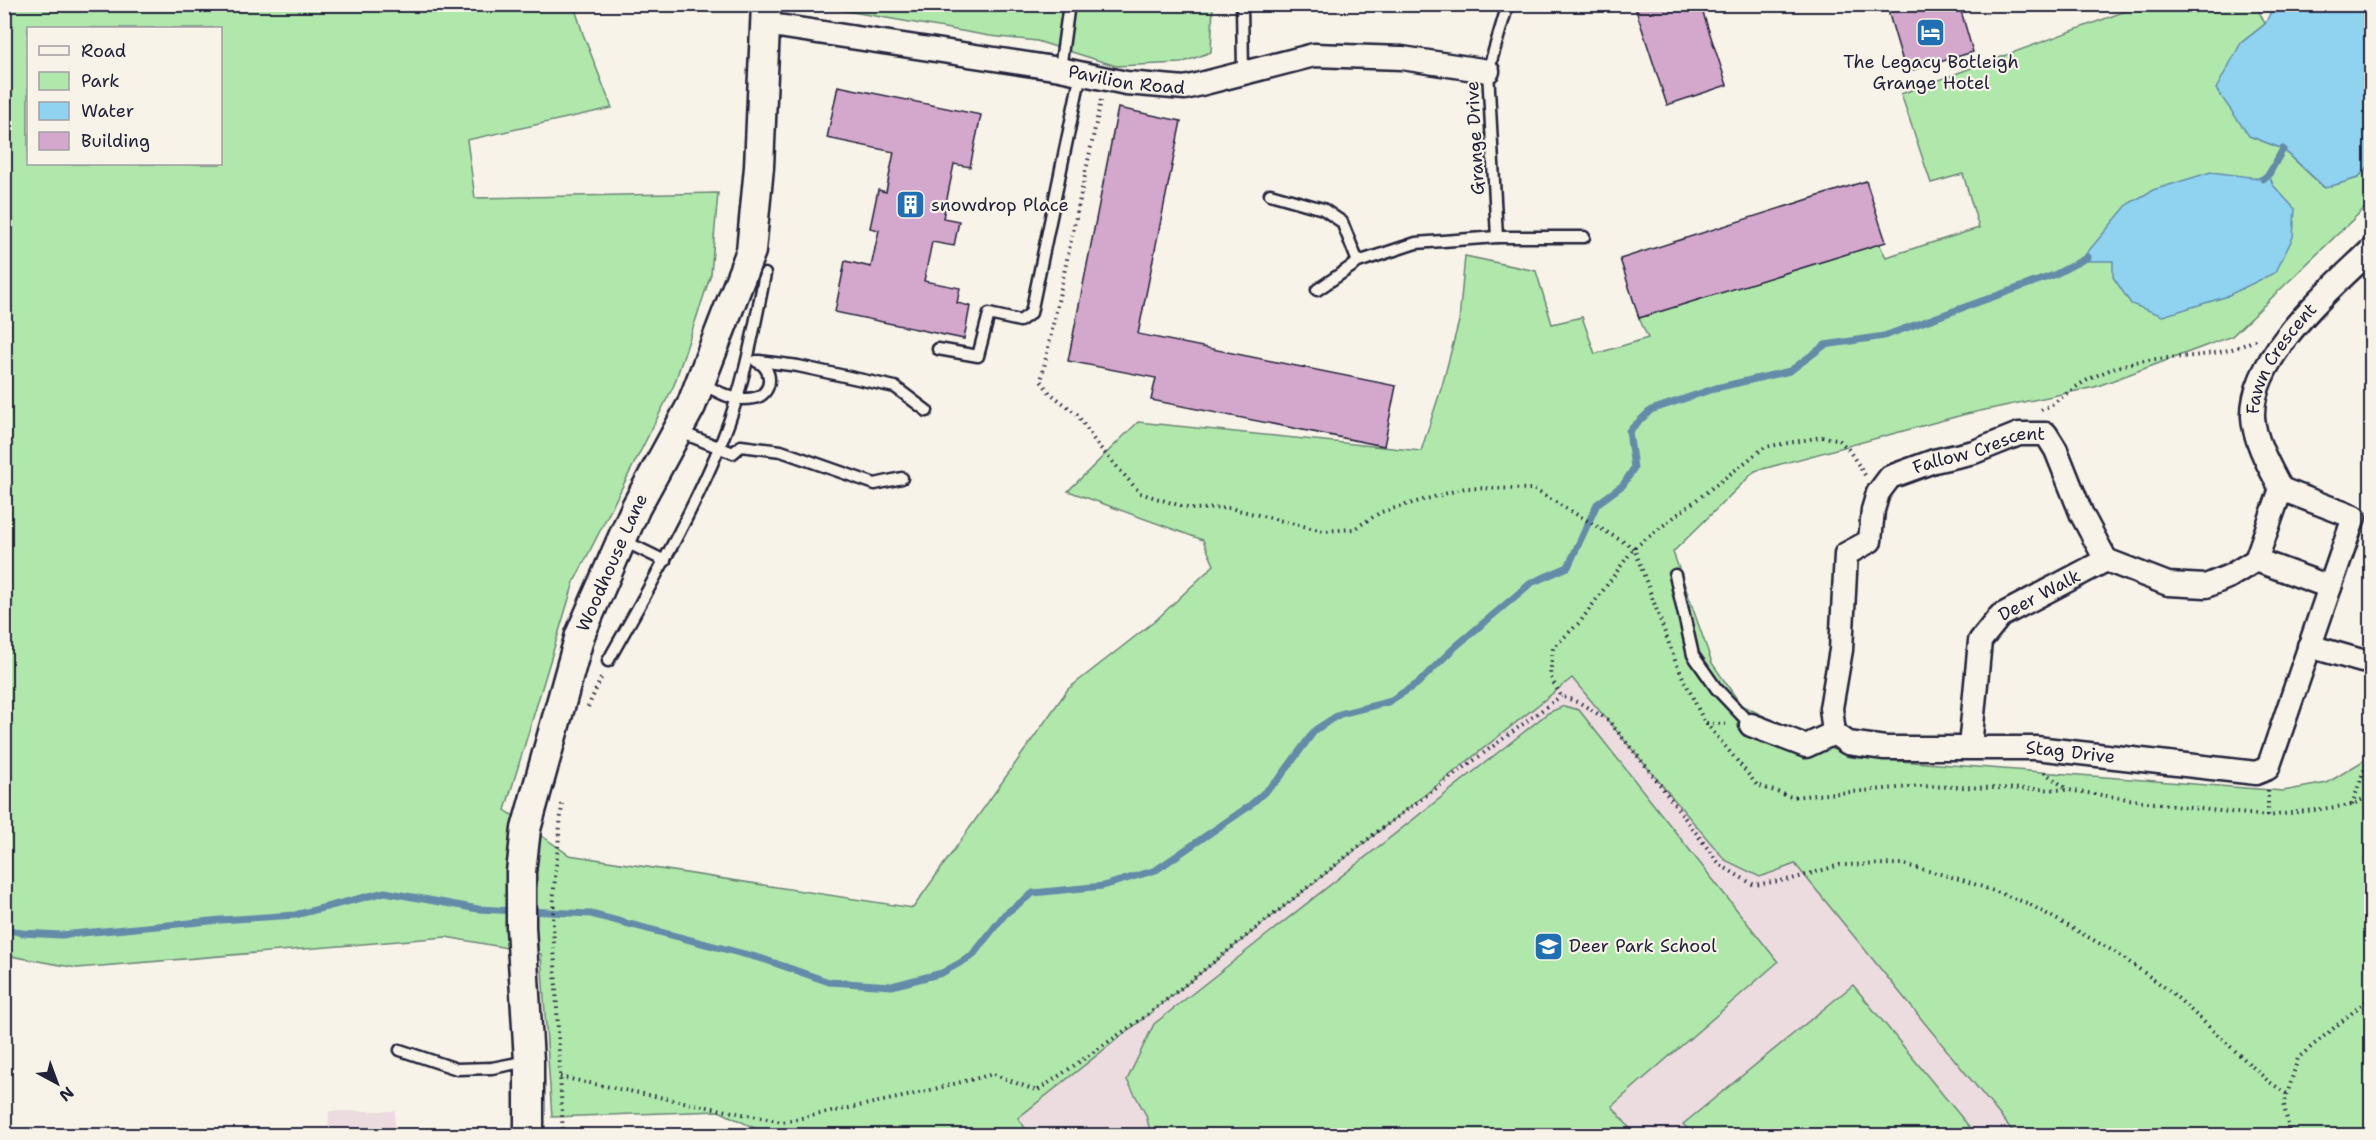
<svg xmlns="http://www.w3.org/2000/svg" width="2376" height="1140" viewBox="0 0 2376 1140" font-family="'Shantell Sans',sans-serif">
  <style>
    .built { fill: #ecdce0 }
    .green { fill: #b0e8ac; stroke: #698574; stroke-width: 1.5; fill-rule: evenodd }
    .water { fill: #8fd3f1; stroke: #638ca8; stroke-width: 1.5 }
    .lines { fill: none; stroke-linecap: round; stroke-linejoin: round }
    .stream { stroke: #638ca8; stroke-width: 7 }
    .building { fill: #d3a8cc; stroke: #22223b; stroke-width: 1.5 }
    .service-casing { stroke: #22223b; stroke-width: 15 }
    .minor-casing { stroke: #22223b; stroke-width: 27 }
    .tertiary-casing { stroke: #22223b; stroke-width: 33 }
    .path { stroke: #22223b; stroke-width: 4; stroke-dasharray: 1.5 4.5; stroke-linecap: butt }
    .service { stroke: #f7f3e8; stroke-width: 10 }
    .minor { stroke: #f7f3e8; stroke-width: 22 }
    .tertiary { stroke: #f7f3e8; stroke-width: 28 }
    .labels { text-anchor: middle; stroke-width: 4.5; stroke-linejoin: round; paint-order: stroke }
    .poi-label { font-size: 18px; fill: #22223b; stroke: #f7f3e8; text-anchor: start }
    .street-label { font-size: 18px; fill: #22223b; stroke: #f7f3e8 }
  </style>
  <rect width="100%" height="100%" fill="#f7f3e8"/>
  <filter id="ink" filterUnits="userSpaceOnUse"><feTurbulence type="fractalNoise" baseFrequency=".0167" numOctaves="2"/><feDisplacementMap in="SourceGraphic" scale="12" xChannelSelector="R" yChannelSelector="G"/><feConvolveMatrix kernelMatrix="1 2 1 2 8 2 1 2 1" color-interpolation-filters="sRGB"/></filter>
  <g filter="url(#ink)">
    <g class="built">
      <path d="M1572,677L1725,860L1760,877L1794,864L2016,1135L1030,1136L1018,1118Z"/>
      <path d="M329,1111H395L394,1135H328Z"/>
    </g>
    <g class="green">
      <path d="M4,5H574L583,34L612,108L467,140L475,198L718,193L711,274L674,385L574,582L505,810L569,855L913,908L1068,689L1155,621L1214,565L1203,540L1068,491L1138,422L1421,451L1442,386L1459,321L1465,256L1536,271L1552,324L1582,317L1595,354L1648,338L1639,318L1879,244L1886,257L1979,228L1963,174L1931,183L1901,94L2142,5H2256L2265,24L2241,43L2249,136L2283,149L2324,188L2358,178L2371,163V202L2232,336L2095,387L1966,414L1755,471L1673,552L1712,663L1741,705L1849,757L2283,791L2327,783L2371,756V1135H2016L1795,864L1760,877L1725,860L1572,678L1018,1118L1030,1135H769L719,1111L552,1117L541,954L446,937L77,968L5,955ZM28,28H220V164H28Z"/>
      <path d="M812,5H1213L1211,52L1181,63L1116,66L1037,41L990,36Z"/>
      <path d="M1564,706L1579,710L1778,962L1612,1106L1635,1135H1151L1146,1115L1127,1080L1154,1024L1548,713Z"/>
      <path d="M1853,985L1976,1135H1693L1683,1124Z"/>
    </g>
    <g class="water">
      <path d="M2274,5H2371V163L2358,178L2325,188L2283,149L2249,136L2216,89L2241,43L2265,24Z"/>
      <path d="M2211,172L2258,178L2269,174L2273,185L2295,209L2293,237L2276,272L2225,297L2163,316L2131,304L2113,277V261H2080L2128,204L2153,190Z"/>
    </g>
    <g class="lines">
      <g class="stream">
        <path d="M2263,179L2269,174L2283,149"/>
        <path d="M527,911L591,914L763,959L829,982L892,986L942,973L972,956L1005,914L1033,893L1103,886L1156,870L1248,807L1279,779L1315,730L1340,714L1388,702L1417,684L1455,647L1531,583L1568,567L1597,504L1623,485L1634,468L1629,431L1651,410L1716,388L1790,371L1825,345L1884,336L2054,275L2088,257"/>
        <path d="M4,928L21,933L61,935L221,920L295,915L385,892L478,909L516,911"/>
      </g>
    </g>
    <g class="building">
      <path d="M1634,4H1700L1727,85L1667,105Z"/>
      <path d="M1886,4H1959L1973,52L1906,72Z"/>
      <path d="M838,86L981,115L970,167L954,164L943,218L959,221L954,246L932,242L924,281L960,288L957,303L970,306L964,339L835,312L845,261L871,267L879,230L870,228L878,190L886,192L894,152L827,138Z"/>
      <path d="M1118,108L1181,121L1138,334L1396,386L1384,446L1151,400L1156,378L1068,361Z"/>
      <path d="M1866,181L1886,242L1639,318L1620,259Z"/>
    </g>
    <g class="lines">
      <defs>
        <g id="service">
          <path d="M1242,4L1243,72"/>
          <path d="M1060,69L1069,4"/>
          <path d="M1270,194L1323,209L1342,222L1358,262"/>
          <path d="M1497,237L1488,71L1508,4"/>
          <path d="M1317,290L1358,262L1416,243L1497,237H1584"/>
          <path d="M938,349L978,356L989,314L1020,321L1031,313L1081,73"/>
          <path d="M759,361L798,366L895,387L927,411"/>
          <path d="M700,383C712,388 728,399 741,399C747,399 755,399 760,396C774,387 771,367 756,361"/>
          <path d="M678,431L733,453L741,446L781,451L875,484L902,478"/>
          <path d="M622,540L665,561"/>
          <path d="M1675,575L1693,655L1716,688L1751,725"/>
          <path d="M608,661C649,588 692,515 723,438C744,386 754,329 765,274"/>
          <path d="M400,1050L457,1069L492,1068L528,1061"/>
        </g>
        <g id="minor">
          <path id="s1" d="M765,24L1060,69L1126,83L1185,88L1314,55L1402,58L1488,71"/>
          <path d="M2281,489L2354,517L2330,587L2256,560Z"/>
          <path id="s2" d="M2281,489C2270,468 2254,440 2253,417C2251,355 2331,289 2372,249"/>
          <path d="M2309,646L2362,661"/>
          <path id="s3" d="M1751,725L1806,746L1834,733L1848,743L1885,748H2036L2256,773L2268,768L2330,587"/>
          <path id="s4" d="M1834,733L1831,708L1841,650L1846,554L1870,541L1873,510L1878,493L1890,477L1934,461L1974,452L2019,434H2046L2056,450L2082,515L2106,560L2168,584L2206,586L2230,576L2256,560"/>
          <path id="s5" d="M1970,747L1980,641L2000,616L2106,560"/>
        </g>
        <g id="tertiary">
          <path id="s6" d="M529,1136V1061L521,927V872L526,829L580,635L636,507L691,406L751,251L759,167L766,4"/>
        </g>
      </defs>
      <use href="#service" class="service-casing"/>
      <use href="#minor" class="minor-casing"/>
      <use href="#tertiary" class="tertiary-casing"/>
      <g class="path">
        <path d="M1209,8L1210,4"/>
        <path d="M1101,100L1041,381L1050,393L1077,414L1096,443L1140,493L1191,509L1230,508L1323,531L1354,529L1381,512L1465,488L1533,489L1634,548L1676,663L1705,723L1726,724"/>
        <path d="M2041,410C2054,404 2064,395 2076,387C2094,375 2119,365 2140,361C2180,355 2221,359 2258,338"/>
        <path d="M1865,475L1848,449L1838,439L1822,437L1765,447L1634,548L1580,622L1553,648L1550,676L1561,696L1580,703L1608,720L1649,770L1720,865L1754,885L1792,879L1840,865L1902,864L1963,880L2027,903L2115,952L2170,991L2268,1081L2287,1094"/>
        <path d="M588,707L602,676"/>
        <path d="M1706,723L1757,785L1791,797L1921,786L2068,790L2181,807L2268,816L2351,805L2372,795"/>
        <path d="M2044,772L2067,789"/>
        <path d="M2268,790V816"/>
        <path d="M562,804L554,889L553,924L563,1136"/>
        <path d="M2352,805L2372,747"/>
        <path d="M560,1077L782,1122L907,1096L993,1074L1037,1091L1146,1016L1377,832L1561,696"/>
        <path d="M2290,1136L2284,1105L2298,1058L2372,996"/>
      </g>
      <use href="#service" class="service"/>
      <use href="#minor" class="minor"/>
      <use href="#tertiary" class="tertiary"/>
    </g>
  </g>
  <defs>
    <symbol id="hotel-square" viewBox="-11 -11 22 22"><rect x="-9" y="-9" width="18" height="18" rx="4" fill="#1f6fb2" stroke="#f7f3e8"/><path d="M-6-4.5h1.5V1H6V5H4.5V3h-9V5H-6ZM-4 0a1.8 1.8 0 1 1 3.6 0ZM.5 0V-2.5h3Q6-2.5 6 0Z" fill="#fff"/></symbol>
    <symbol id="building-square" viewBox="-11 -11 22 22"><rect x="-9" y="-9" width="18" height="18" rx="4" fill="#1f6fb2" stroke="#f7f3e8"/><path d="M-4-6H4V6H1V3H-1V6H-4ZM-2.5-4.3h1.7v1.8h-1.7ZM.8-4.3h1.7v1.8H.8ZM-2.5-1h1.7V.8h-1.7ZM.8-1h1.7V.8H.8Z" fill="#fff"/></symbol>
    <symbol id="school-square" viewBox="-11 -11 22 22"><rect x="-9" y="-9" width="18" height="18" rx="4" fill="#1f6fb2" stroke="#f7f3e8"/><path d="M0-5L7-2L0 1L-7-2ZM-4 1L0 2.5L4 1V4Q0 6-4 4Z" fill="#fff"/></symbol>
  </defs>
  <g fill-rule="evenodd">
    <use href="#hotel-square" x="1914" y="16" width="33" height="33"/>
    <use href="#building-square" x="894" y="188" width="33" height="33"/>
    <use href="#school-square" x="1532" y="930" width="33" height="33"/>
  </g>
  <g class="labels">
    <g class="poi-label">
      <text x="1931" y="68" text-anchor="middle">The Legacy Botleigh<tspan x="1931" dy="21">Grange Hotel</tspan></text>
      <text x="931" y="211">snowdrop Place</text>
      <text x="1569" y="952">Deer Park School</text>
    </g>
    <g class="street-label">
      <text dy="6" stroke="none"><textPath href="#s1" startOffset="366">Pavilion Road</textPath></text>
      <text transform="translate(1475 138) rotate(-93)" y="6">Grange Drive</text>
      <text dy="6" stroke="none"><textPath href="#s2" startOffset="144">Fawn Crescent</textPath></text>
      <text dy="6" stroke="none"><textPath href="#s4" startOffset="370">Fallow Crescent</textPath></text>
      <text dy="6" stroke="none"><textPath href="#s6" startOffset="588">Woodhouse Lane</textPath></text>
      <text dy="6" stroke="none"><textPath href="#s5" startOffset="183">Deer Walk</textPath></text>
      <text dy="6" stroke="none"><textPath href="#s3" startOffset="330">Stag Drive</textPath></text>
    </g>
  </g>
  <rect width="2376" height="1140" fill="none" stroke="#f7f3e8" stroke-width="24"/>
  <rect x="12" y="12" width="2352" height="1116" fill="none" stroke="#22223b" stroke-width="2" filter="url(#ink)"/>
  <rect x="27" y="27" width="195" height="138" fill="#f7f3e8" stroke="#a29fa3" stroke-width="1.5"/>
  <rect x="39" y="46" width="30" height="9" fill="#f7f3e8" stroke="#a29fa3" stroke-width="1.5"/>
  <text x="81" y="57" font-size="18" fill="#22223b">Road</text>
  <rect x="39" y="72" width="30" height="18" fill="#b0e8ac" stroke="#a29fa3" stroke-width="1.5"/>
  <text x="81" y="87" font-size="18" fill="#22223b">Park</text>
  <rect x="39" y="102" width="30" height="18" fill="#8fd3f1" stroke="#a29fa3" stroke-width="1.5"/>
  <text x="81" y="117" font-size="18" fill="#22223b">Water</text>
  <rect x="39" y="132" width="30" height="18" fill="#d3a8cc" stroke="#a29fa3" stroke-width="1.5"/>
  <text x="81" y="147" font-size="18" fill="#22223b">Building</text>
  <g transform="translate(57 1083) rotate(139)" stroke="#f7f3e8" stroke-width="4.5" paint-order="stroke">
  <path d="M0-4.5L10 22L0 15L-10 22Z" fill="#22223b"/>
  <text y="-9" font-size="16" font-weight="bold" text-anchor="middle" fill="#22223b">N</text>
  </g>
</svg>
